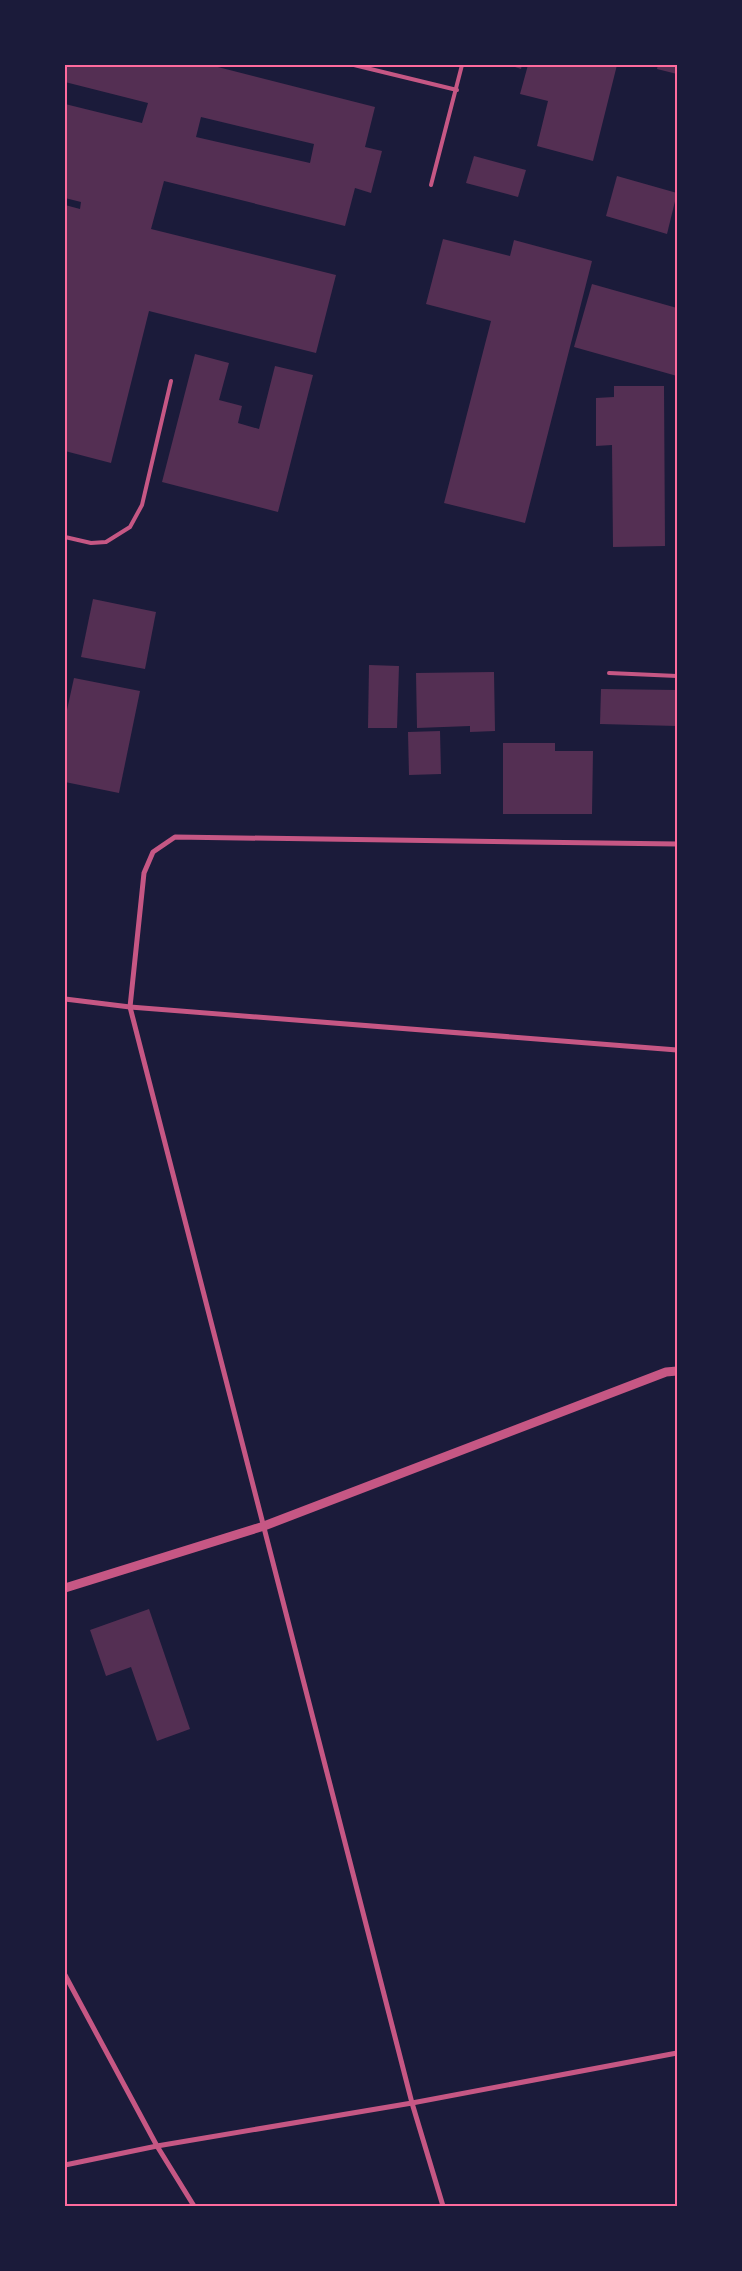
<svg xmlns="http://www.w3.org/2000/svg" width="742" height="2271" viewBox="0 0 742 2271" font-family="Karla,sans-serif">
  <style>
    .building { fill: #542f53; fill-rule: evenodd }
    .lines { fill: none; stroke-linecap: round; stroke-linejoin: round }
    .service { stroke: #c65784; stroke-width: 4 }
    .minor { stroke: #c65784; stroke-width: 5 }
    .tertiary { stroke: #c65784; stroke-width: 9 }
    .neatline { fill: none; stroke: #ff6b9d; stroke-width: 2 }
  </style>
  <rect width="100%" height="100%" fill="#1b1b3a"/>
  <g class="building">
    <path d="M65,65H210L375,107L365,147L382,151L371,193L355,188L345,226L164,181L151,229L336,275L316,353L149,311L111,463L65,451V205L80,209L81,202L65,198V104L142,123L148,103L65,82ZM201,117L314,144L310,163L196,137Z"/>
    <path d="M509,65H522L521,69Z"/>
    <path d="M528,65H617L593,161L537,146L548,101L520,94Z"/>
    <path d="M658,65H677V74L657,69Z"/>
    <path d="M474,156L526,170L518,197L466,183Z"/>
    <path d="M617,176L677,193L667,234L606,216Z"/>
    <path d="M443,239L510,256L514,240L592,261L525,523L444,503L491,321L426,304Z"/>
    <path d="M592,284L677,308V376L574,347Z"/>
    <path d="M195,354L229,363L219,400L242,406L238,423L259,429L275,366L313,375L278,512L162,482Z"/>
    <path d="M614,386H664L665,546L613,547L612,445L596,446V398L614,397Z"/>
    <path d="M93,599L156,612L145,669L81,657Z"/>
    <path d="M369,665L399,666L397,728H368Z"/>
    <path d="M494,672L495,731L470,732V726L417,728L416,673Z"/>
    <path d="M74,678L140,691L119,793L65,782V719Z"/>
    <path d="M601,689L677,690V726L600,724Z"/>
    <path d="M440,731L441,774L409,775L408,732Z"/>
    <path d="M503,743H555V751H593L592,814H503Z"/>
    <path d="M149,1609L190,1729L157,1741L131,1667L106,1676L90,1630Z"/>
  </g>
  <g class="lines">
    <g class="service">
      <path d="M354,65L457,90"/>
      <path d="M431,185L462,65"/>
      <path d="M65,537L91,543L106,542L130,527L142,505L171,381"/>
      <path d="M609,673L677,676"/>
    </g>
    <g class="minor">
      <path d="M65,999L130,1007L677,1050"/>
      <path d="M65,1975L157,2146L194,2206"/>
      <path d="M65,2165L157,2146L412,2103L677,2053"/>
      <path d="M443,2206L412,2103L130,1007L144,873L153,852L175,837L677,844"/>
    </g>
    <path class="tertiary" d="M65,1588L264,1526L666,1372L677,1371"/>
  </g>
  <rect width="742" height="2271" fill="none" stroke="#1b1b3a" stroke-width="132"/>
  <rect x="66" y="66" width="610" height="2139" class="neatline"/>
</svg>
